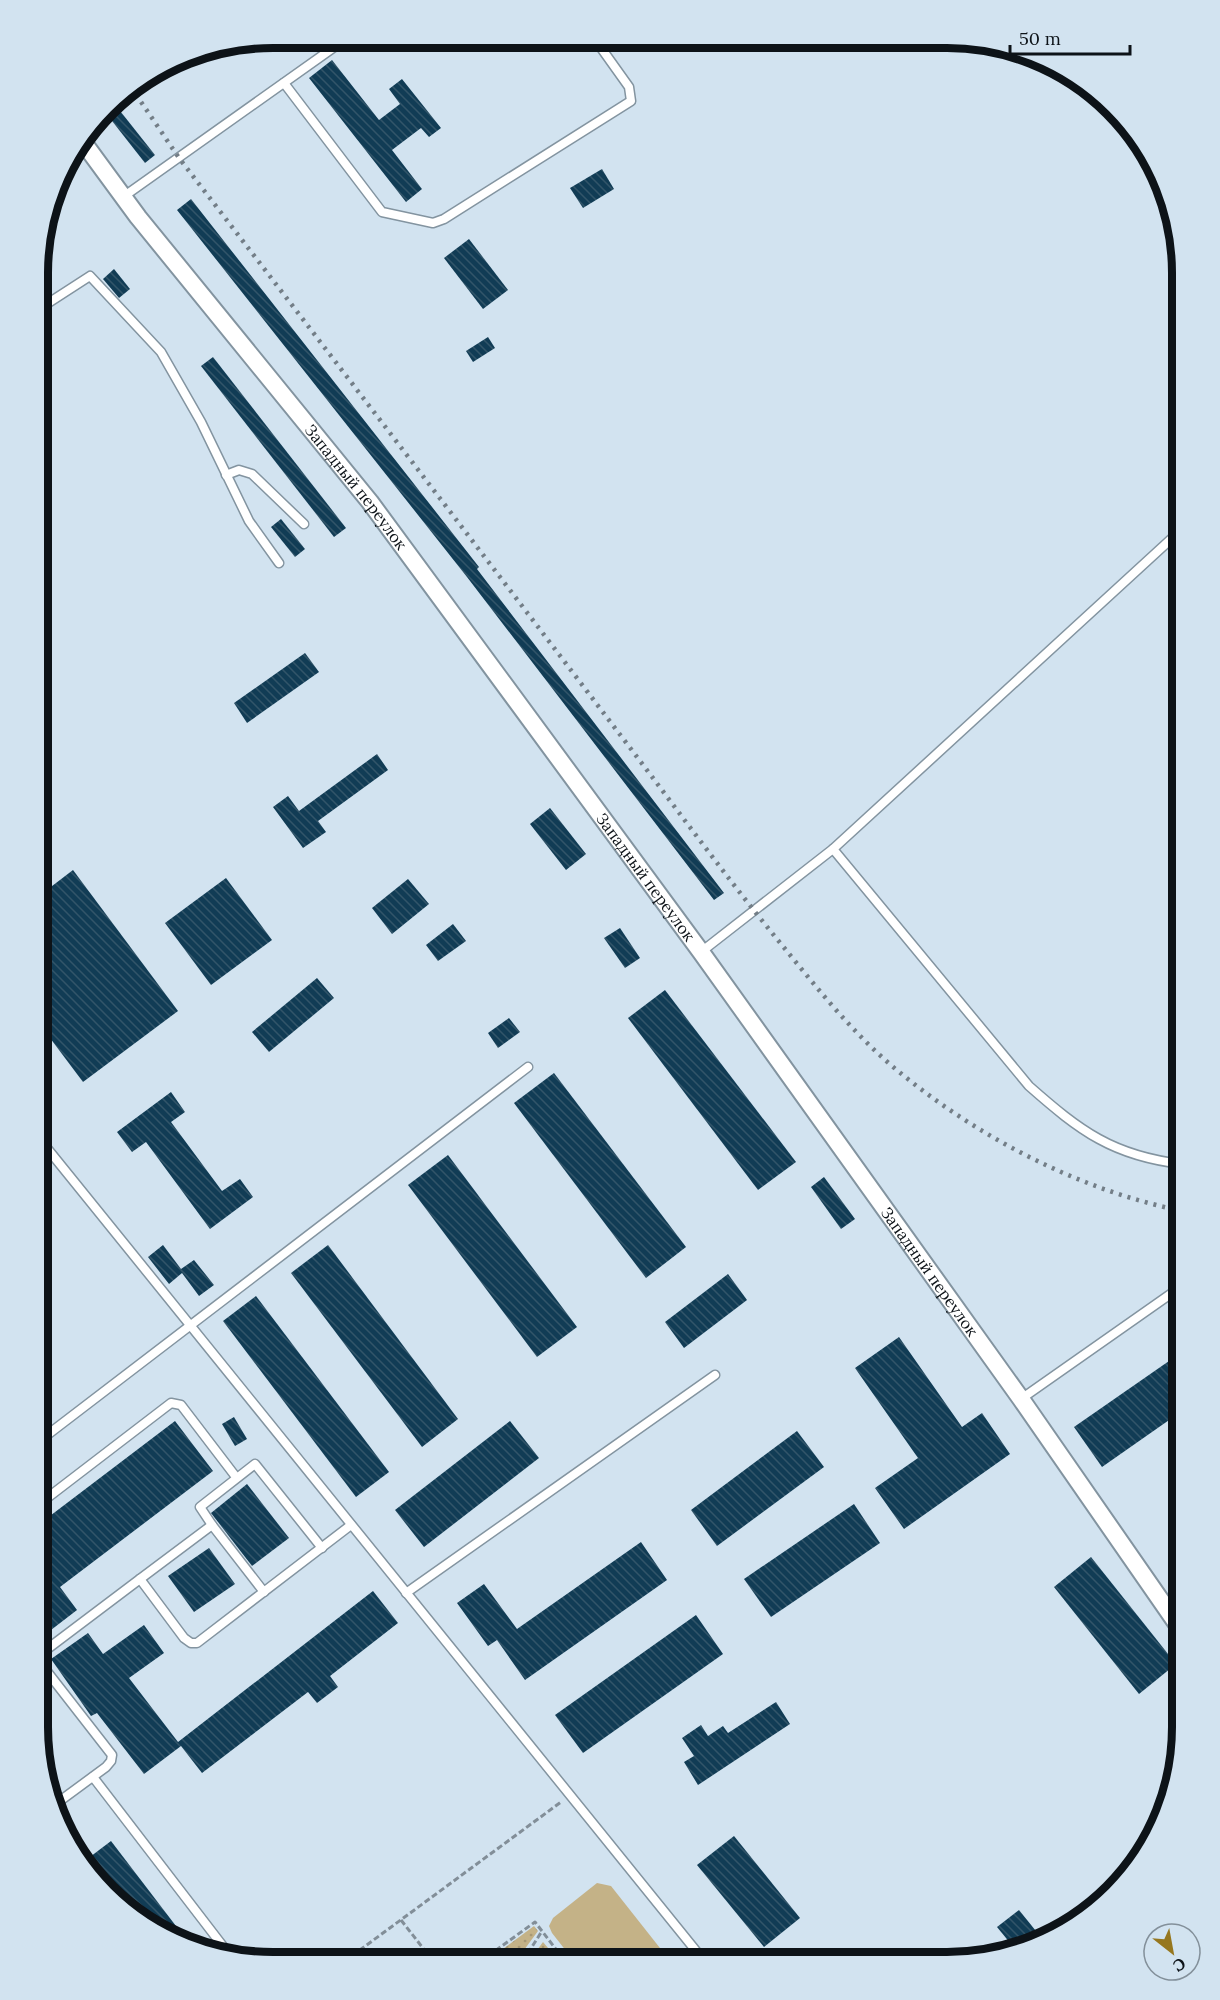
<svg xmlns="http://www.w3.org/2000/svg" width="1220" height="2000" viewBox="0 0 1220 2000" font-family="Lora,serif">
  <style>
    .grass { fill: url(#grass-dots) }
    .garden { fill: #c4b287 }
    .building { fill: url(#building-back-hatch) }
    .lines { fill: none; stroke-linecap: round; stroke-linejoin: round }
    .lane-casing { stroke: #8394a0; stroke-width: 11 }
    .street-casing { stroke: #8394a0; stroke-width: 20 }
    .path { stroke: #828e98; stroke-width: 3; stroke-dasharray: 6 3; stroke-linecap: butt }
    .lane { stroke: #fff; stroke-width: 8 }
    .street { stroke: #fff; stroke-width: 16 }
    .rail { stroke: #737e87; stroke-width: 4.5; stroke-dasharray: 3 6; stroke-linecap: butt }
    .labels { text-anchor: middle; stroke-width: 6; stroke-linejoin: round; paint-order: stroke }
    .street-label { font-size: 16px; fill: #0d1318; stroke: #d2e3f0 }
    .rim { fill: none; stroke: #0d1318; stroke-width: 8 }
  </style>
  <defs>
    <pattern id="grass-dots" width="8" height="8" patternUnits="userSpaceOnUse" patternTransform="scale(1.5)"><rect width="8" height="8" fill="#c4b287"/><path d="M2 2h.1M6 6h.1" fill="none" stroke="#a79874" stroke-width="1.8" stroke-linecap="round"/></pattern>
    <pattern id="building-back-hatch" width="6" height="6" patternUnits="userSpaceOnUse" patternTransform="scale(1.5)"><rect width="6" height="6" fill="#113c55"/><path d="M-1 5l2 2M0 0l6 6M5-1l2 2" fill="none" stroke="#325569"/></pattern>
  </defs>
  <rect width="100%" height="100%" fill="#d2e3f0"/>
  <g class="grass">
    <path d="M534,1926L538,1931L516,1961H487Z"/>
    <path d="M543,1942L559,1961H529Z"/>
  </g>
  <path class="garden" d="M597,1883L611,1886L671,1962L574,1961L552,1933L549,1926L553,1918Z"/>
  <g class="building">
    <path d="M332,60L379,120L400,104L389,89L402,79L441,128L429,137L421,128L392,150L422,189L406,202L309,78Z"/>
    <path d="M113,102L155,155L145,163L105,112Z"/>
    <path d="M602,169L614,189L583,208L570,188Z"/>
    <path d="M191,199L479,567L477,569L724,893L714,900L467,577L177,210Z"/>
    <path d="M469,239L508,290L483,309L444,258Z"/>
    <path d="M114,269L130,289L119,298L103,279Z"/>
    <path d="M488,337L495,348L473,362L466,351Z"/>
    <path d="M213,357L346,528L334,537L201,366Z"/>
    <path d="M281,519L305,549L295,557L271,527Z"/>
    <path d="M305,653L319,672L247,723L234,703Z"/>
    <path d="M377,754L388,770L318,821L326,832L303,848L273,807L288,796L299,811Z"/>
    <path d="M550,808L586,854L566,870L530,824Z"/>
    <path d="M73,870L178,1011L83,1082L38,1022L39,896Z"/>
    <path d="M226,878L272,940L211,985L165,923Z"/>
    <path d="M408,879L429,904L392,934L372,908Z"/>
    <path d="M453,924L466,941L438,961L426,945Z"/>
    <path d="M620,928L640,958L625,968L604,938Z"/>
    <path d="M317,978L334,998L269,1052L252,1032Z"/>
    <path d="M665,990L796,1162L758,1190L628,1018Z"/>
    <path d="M509,1018L520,1032L498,1048L488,1033Z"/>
    <path d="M554,1073L686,1247L646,1278L514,1103Z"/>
    <path d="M171,1092L185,1112L171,1122L222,1191L240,1179L253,1197L210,1229L146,1142L132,1152L117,1132Z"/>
    <path d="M448,1155L577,1327L537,1357L408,1185Z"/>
    <path d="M824,1177L855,1219L841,1229L811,1187Z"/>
    <path d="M163,1245L181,1269L194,1260L214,1285L199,1296L182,1273L169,1284L148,1257Z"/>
    <path d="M328,1245L458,1419L422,1447L291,1273Z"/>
    <path d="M728,1274L747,1300L684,1348L665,1322Z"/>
    <path d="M256,1296L389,1472L356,1497L223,1321Z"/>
    <path d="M899,1337L962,1427L982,1413L1010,1454L904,1529L875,1488L918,1458L855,1368Z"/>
    <path d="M1182,1352V1411L1102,1467L1074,1427Z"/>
    <path d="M234,1417L247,1439L235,1446L222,1424Z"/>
    <path d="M175,1421L213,1471L60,1587L77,1610L38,1640V1525Z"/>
    <path d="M510,1421L539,1458L424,1547L395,1510Z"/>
    <path d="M797,1431L824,1467L717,1546L691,1510Z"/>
    <path d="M247,1484L289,1538L252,1566L211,1513Z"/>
    <path d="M854,1504L880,1543L771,1617L744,1579Z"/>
    <path d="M641,1542L667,1580L525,1680L497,1640L488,1646L457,1603L484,1584L517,1629Z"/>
    <path d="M209,1548L235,1584L194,1612L168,1576Z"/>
    <path d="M1091,1557L1176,1664L1139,1694L1054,1587Z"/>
    <path d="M373,1591L398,1623L330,1676L338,1687L317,1703L308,1692L202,1773L181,1746L144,1774L97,1713L91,1716L51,1659L88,1633L103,1654L144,1625L164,1653L129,1678L178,1742Z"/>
    <path d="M696,1615L723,1654L583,1753L555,1715Z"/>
    <path d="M776,1702L790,1724L698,1785L684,1762L694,1756L682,1738L701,1725L708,1736L723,1726L728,1733Z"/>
    <path d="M734,1836L800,1918L764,1947L697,1865Z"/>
    <path d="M111,1841L192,1947L182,1944L129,1914L86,1870L82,1863Z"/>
    <path d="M1019,1910L1044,1941L1015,1949L997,1927Z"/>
  </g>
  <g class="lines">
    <defs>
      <g id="lane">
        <path d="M284,83L382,212L433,223L444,219L631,101L629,87L594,38"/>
        <path d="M123,197L347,38"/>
        <path d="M39,309L90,276L161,352L201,422L249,521L279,563"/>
        <path d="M226,475L239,470L252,474L304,524"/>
        <path d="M833,849L1029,1086C1080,1131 1113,1156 1182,1164"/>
        <path d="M701,952L833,849L1182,529"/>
        <path d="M38,1137L705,1962"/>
        <path d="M1021,1399L1182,1286"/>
        <path d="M38,1442L528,1067"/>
        <path d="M38,1505L171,1403L181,1405L236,1477"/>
        <path d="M212,1525L200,1507L255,1464L322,1548"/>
        <path d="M140,1579L212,1525L264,1592"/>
        <path d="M406,1593L715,1375"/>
        <path d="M38,1656L140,1579L184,1638L191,1643H197L351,1525"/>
        <path d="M38,1660L112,1755L111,1761L106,1767L53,1806"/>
        <path d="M93,1777L232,1958"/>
      </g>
      <g id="street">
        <path id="s1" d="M83,142L138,217L370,502L701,952L1021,1399L1182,1631"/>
      </g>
    </defs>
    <use href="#lane" class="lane-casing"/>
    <use href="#street" class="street-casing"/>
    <g class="path">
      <path d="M401,1920L433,1961"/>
      <path d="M345,1961L561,1802"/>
      <path d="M481,1961L535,1922L565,1961"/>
      <path d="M523,1961L542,1931"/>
    </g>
    <use href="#lane" class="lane"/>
    <use href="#street" class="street"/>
    <path class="rail" d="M131,87L179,158C326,349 472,540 618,732C671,801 722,872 777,939C813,983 849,1029 892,1066C975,1136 1076,1189 1182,1211"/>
  </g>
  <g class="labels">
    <g class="street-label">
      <text dy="6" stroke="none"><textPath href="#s1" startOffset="440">Западный переулок</textPath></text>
      <text dy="6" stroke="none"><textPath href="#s1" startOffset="926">Западный переулок</textPath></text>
      <text dy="6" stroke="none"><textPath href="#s1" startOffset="1412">Западный переулок</textPath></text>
    </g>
  </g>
  <path d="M0 0H1220V2000H0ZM273 48H947A225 225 0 0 1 1172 273V1727A225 225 0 0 1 947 1952H273A225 225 0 0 1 48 1727V273A225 225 0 0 1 273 48Z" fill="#d2e3f0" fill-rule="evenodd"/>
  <path class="rim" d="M273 48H947A225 225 0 0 1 1172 273V1727A225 225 0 0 1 947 1952H273A225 225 0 0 1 48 1727V273A225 225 0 0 1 273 48Z"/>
  <g transform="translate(1172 1952) rotate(149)"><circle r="28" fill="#d2e3f0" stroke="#83909a" stroke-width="1.5"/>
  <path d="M0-4.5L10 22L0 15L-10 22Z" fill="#96771f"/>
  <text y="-9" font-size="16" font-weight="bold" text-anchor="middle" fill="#0d1318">С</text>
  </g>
  <path d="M1010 45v9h120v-9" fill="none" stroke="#0d1318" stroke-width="3"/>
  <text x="1019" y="45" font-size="18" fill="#0d1318" stroke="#d2e3f0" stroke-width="4.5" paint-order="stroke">50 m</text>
</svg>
